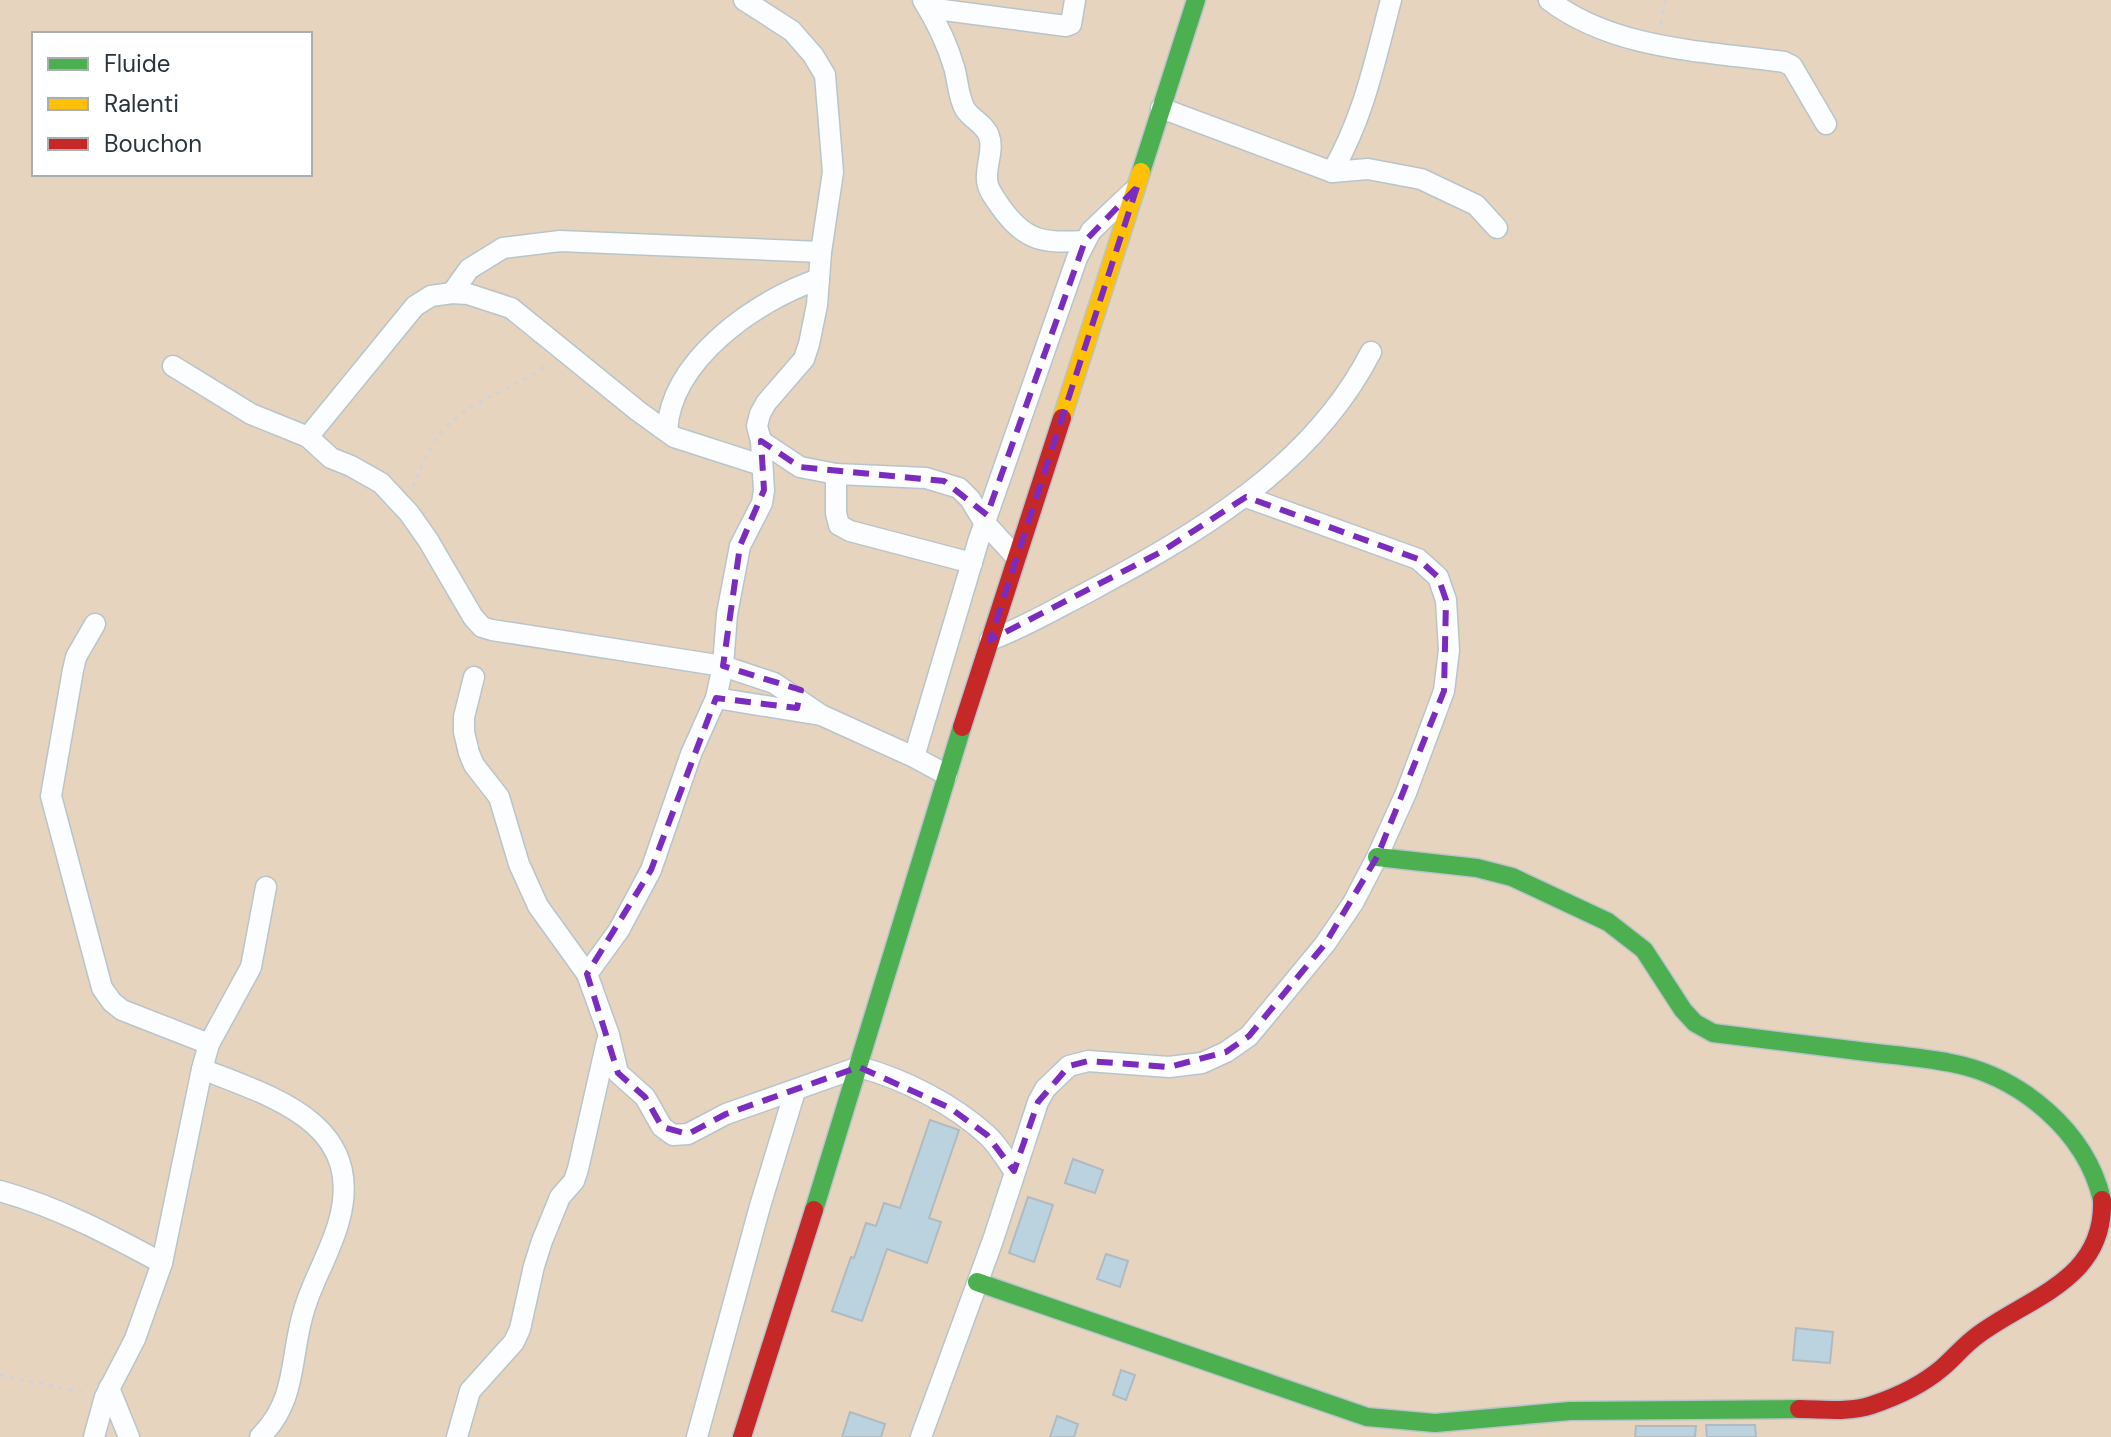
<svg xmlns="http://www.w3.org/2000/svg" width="2111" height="1437" viewBox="0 0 2111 1437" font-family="'DM Sans',sans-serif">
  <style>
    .green { fill: #e6d4bf; fill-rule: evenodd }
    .building { fill: #bbd2df; stroke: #b0bbc1; stroke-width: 2 }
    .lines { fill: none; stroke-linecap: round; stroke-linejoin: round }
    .street-casing { stroke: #b9c4ca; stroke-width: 23 }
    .fast-casing { stroke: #b9c4ca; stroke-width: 21 }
    .slow-casing { stroke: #b9c4ca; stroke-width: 21 }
    .jam-casing { stroke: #b9c4ca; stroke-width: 21 }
    .path { stroke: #d0d4d6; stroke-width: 3; stroke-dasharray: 4 6; stroke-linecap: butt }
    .street { stroke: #fbfdfe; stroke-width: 20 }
    .fast { stroke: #4caf50; stroke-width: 18 }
    .slow { stroke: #ffc107; stroke-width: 18 }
    .jam { stroke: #c62828; stroke-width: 18 }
    .marked { fill: none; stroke: #7b2cbf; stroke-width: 6; stroke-dasharray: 16 10; stroke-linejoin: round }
  </style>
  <rect width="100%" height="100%" fill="#e4eff5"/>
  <path class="green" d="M0,0H2111V1437H0ZM34,34H310V174H34Z"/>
  <g class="building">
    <path d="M930,1120L959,1130L929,1218L941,1222L927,1263L887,1249L862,1321L832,1311L851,1257L854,1258L866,1223L876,1226L884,1203L900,1208Z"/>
    <path d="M1073,1159L1103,1170L1095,1193L1065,1183Z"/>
    <path d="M1028,1197L1053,1205L1034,1262L1009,1253Z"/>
    <path d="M1106,1254L1128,1261L1120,1287L1097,1279Z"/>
    <path d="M1796,1328L1833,1332L1830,1363L1793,1360Z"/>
    <path d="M1121,1370L1135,1375L1126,1400L1113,1395Z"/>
    <path d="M850,1412L885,1424L881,1437H842Z"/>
    <path d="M1057,1416L1078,1424L1074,1437H1050Z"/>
    <path d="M1706,1425H1755L1756,1437H1707Z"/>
    <path d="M1636,1426H1696L1695,1437H1635Z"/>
  </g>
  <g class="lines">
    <defs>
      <g id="street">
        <path d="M923,0C936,21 947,43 954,67C958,80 958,97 965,109C971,119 985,124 989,136C994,150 986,164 987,179C987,189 994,197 1000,206C1025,242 1043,243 1085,241"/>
        <path d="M1549,0C1614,50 1706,51 1784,62L1792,66L1826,124"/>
        <path d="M928,8L1066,26L1071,24L1075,0"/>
        <path d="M1161,108L1332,172L1368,169L1421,179L1476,205L1497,228"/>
        <path d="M1332,172C1364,117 1375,60 1391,0"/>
        <path d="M452,293L469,269L503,248L560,241L821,252"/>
        <path d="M173,366L251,414L308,437L331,458L351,466L381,483L409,513L428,540L473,617L482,627L492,630L723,666L774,683L821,715"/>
        <path d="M667,431C671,359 757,300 819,279"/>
        <path d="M308,437L415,306L431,296L452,293L468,294L511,308L638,411L674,437L761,465"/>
        <path d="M761,441L800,467L836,474L926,478L959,488L970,499L984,522L1016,557"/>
        <path d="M836,474V513L839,525L850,531L972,563"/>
        <path d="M95,624L76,657L73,670L51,796L102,988L112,1002L122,1010L209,1044"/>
        <path d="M990,640C1025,627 1055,609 1088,592C1198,533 1312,467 1371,352"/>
        <path d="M474,677L464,717V732L469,753L474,765L499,797L519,864L538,906L587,974L609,1035L618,1073L645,1097L662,1127L673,1135L688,1134L726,1114L859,1067C904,1079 953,1104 987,1135C998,1145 1006,1159 1014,1171"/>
        <path d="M716,698L821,715L914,757L947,775"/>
        <path d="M914,757L978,542L1077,258L1091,231L1132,192"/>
        <path d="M587,974L619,930L651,870L691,754L716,698L723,666L727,614L740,546L762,503L764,490L761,441L757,426L760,414L766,403L804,359L809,344L817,305L821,252L833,172L825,75L813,55L792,31L744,0"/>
        <path d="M202,1069C273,1097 366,1123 339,1221C331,1251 314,1278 305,1307C289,1355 299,1398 260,1437"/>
        <path d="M0,1191C58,1207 110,1235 162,1263"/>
        <path d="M109,1388L129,1437"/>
        <path d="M94,1437L105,1397L135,1339L162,1263L202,1069L209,1044L251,967L266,887"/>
        <path d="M457,1437L470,1391L514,1342L520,1329L534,1266L542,1241L560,1197L574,1181L578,1169L607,1041"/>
        <path d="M697,1437L760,1206L795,1091"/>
        <path d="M921,1437L993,1240L1038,1102L1045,1089L1069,1066L1088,1061L1169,1067L1202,1063L1226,1052L1249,1036L1325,944L1353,903L1377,857L1406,793L1444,691L1449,650L1446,600L1438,577L1418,559L1246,497"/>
      </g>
      <g id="fast">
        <path d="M1141,172L1196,0"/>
        <path d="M1377,857L1477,868L1512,877L1608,922L1644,950L1683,1010L1695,1023L1713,1033C1762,1039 1811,1045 1859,1051C1890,1055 1921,1057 1951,1063C2020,1076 2086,1131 2102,1200"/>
        <path d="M814,1210L962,727"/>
        <path d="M977,1282L1367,1417L1435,1423L1570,1411L1799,1409"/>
      </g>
      <path id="slow" d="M1062,418L1141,172"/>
      <g id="jam">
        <path d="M962,727L1062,418"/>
        <path d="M1799,1409C1823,1409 1848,1413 1872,1405C1896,1397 1922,1385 1942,1368C1954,1358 1964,1345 1978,1335C2029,1297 2105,1280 2102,1200"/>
        <path d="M742,1437L814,1210"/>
      </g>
    </defs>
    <use href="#street" class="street-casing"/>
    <use href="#fast" class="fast-casing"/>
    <use href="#slow" class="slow-casing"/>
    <use href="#jam" class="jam-casing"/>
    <g class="path">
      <path d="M1661,24L1665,0"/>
      <path d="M413,487C421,468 428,447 442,431C470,400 514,389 547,365"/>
      <path d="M0,1375L86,1393"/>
    </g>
    <use href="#street" class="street"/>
    <use href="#fast" class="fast"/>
    <use href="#slow" class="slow"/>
    <use href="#jam" class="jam"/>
  </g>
  <path class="marked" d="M1137,187L990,640L1161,552L1246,497L1418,559L1438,577L1446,600L1444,691L1377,857L1325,944L1249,1036L1226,1052L1169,1067L1088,1061L1069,1066L1038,1102L1014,1171L987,1135L950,1108L859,1067L726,1114L688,1134L662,1127L645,1097L618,1073L587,974L651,870L716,698L797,708L801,690L723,666L740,546L764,490L761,441L800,467L944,481L987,515L1085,241Z"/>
  <rect x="32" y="32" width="280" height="144" fill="#ffffff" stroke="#a9aeb1" stroke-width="2"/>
  <rect x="48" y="58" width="40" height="12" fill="#4caf50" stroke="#a9aeb1" stroke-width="2"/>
  <text x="104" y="72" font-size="24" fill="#29353c">Fluide</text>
  <rect x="48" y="98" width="40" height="12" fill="#ffc107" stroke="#a9aeb1" stroke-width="2"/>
  <text x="104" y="112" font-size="24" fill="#29353c">Ralenti</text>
  <rect x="48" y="138" width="40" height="12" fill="#c62828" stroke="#a9aeb1" stroke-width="2"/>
  <text x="104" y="152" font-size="24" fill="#29353c">Bouchon</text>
</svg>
